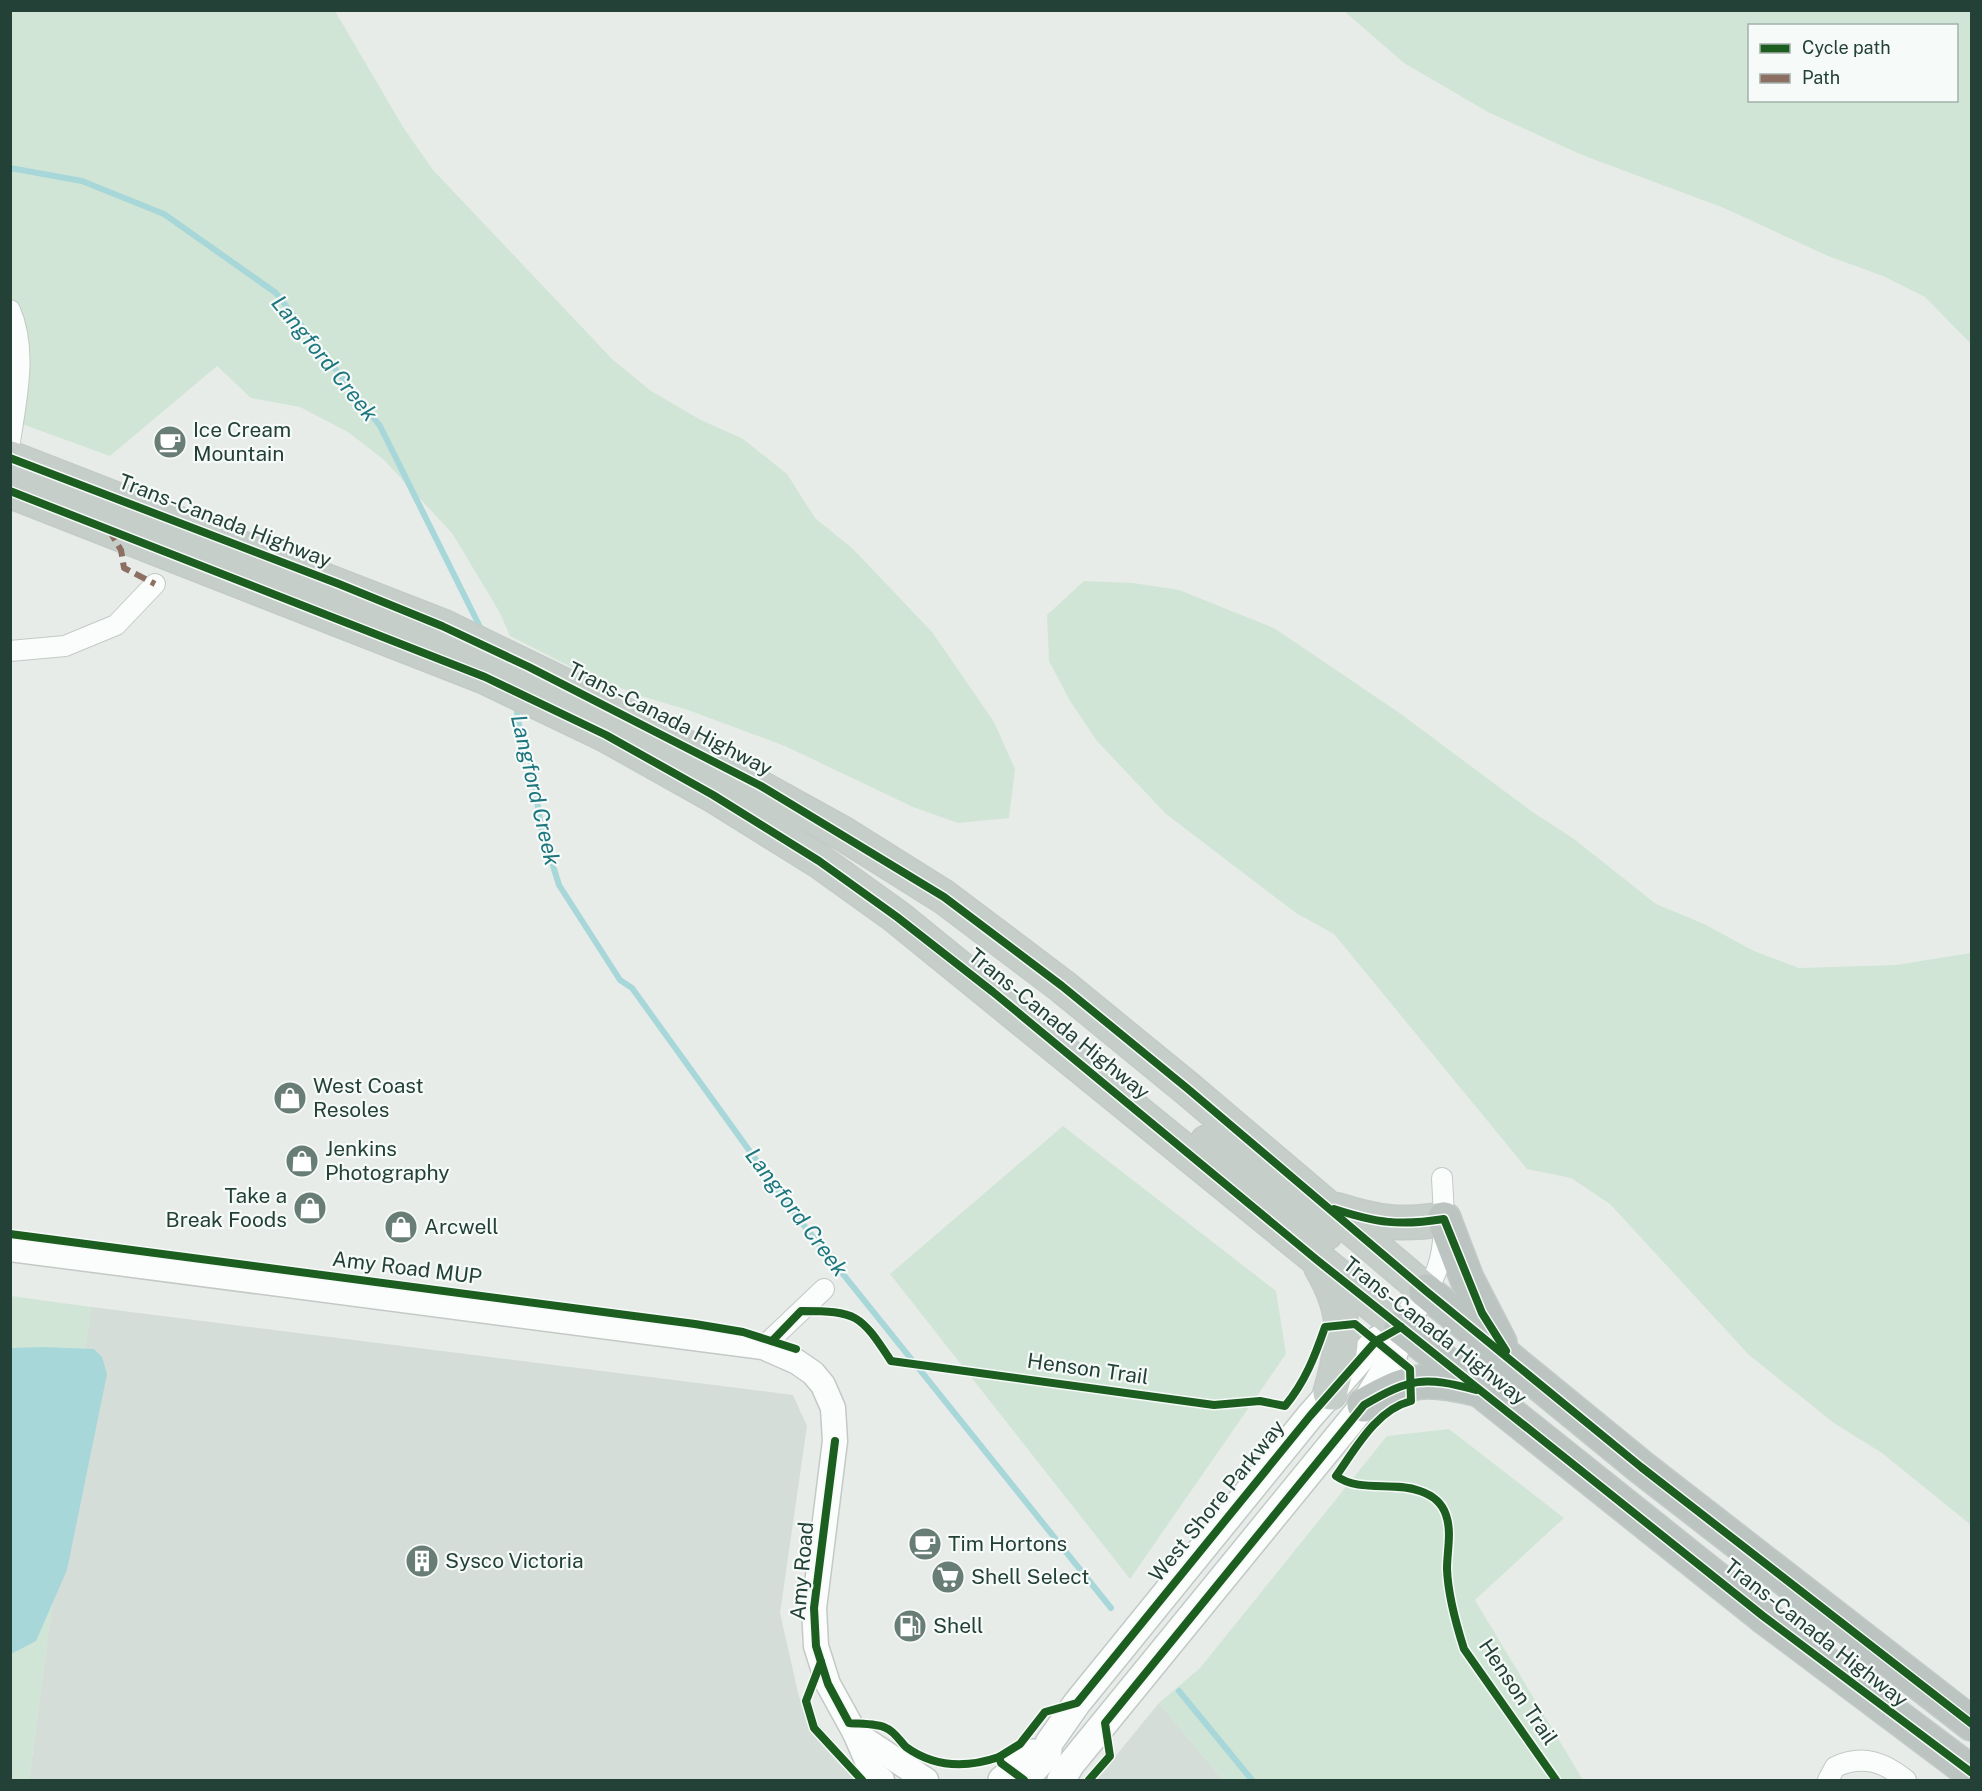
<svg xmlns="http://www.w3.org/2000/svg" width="1982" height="1791" viewBox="0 0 1982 1791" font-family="'Public Sans',sans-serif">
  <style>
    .built { fill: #d5ddd9 }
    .green { fill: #d0e5d5; fill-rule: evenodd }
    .water { fill: #a8d7da }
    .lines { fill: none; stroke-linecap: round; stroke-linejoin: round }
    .stream { stroke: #a8d7da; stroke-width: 6 }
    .minor-casing { stroke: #c4c9c6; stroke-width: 22 }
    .tertiary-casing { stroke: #c4c9c6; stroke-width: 27 }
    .secondary-casing { stroke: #c2cac6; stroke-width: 30 }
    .trunk-casing { stroke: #c2cbc7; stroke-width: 36 }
    .motorway-casing { stroke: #c2cbc7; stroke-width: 36 }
    .minor { stroke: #fbfcfc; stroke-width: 20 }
    .tertiary { stroke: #fbfcfc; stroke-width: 24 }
    .secondary { stroke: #fbfcfc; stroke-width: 27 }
    .trunk { stroke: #c6ceca; stroke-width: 33 }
    .motorway { stroke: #bcc4c1; stroke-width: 33 }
    .quiet { stroke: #8d6e63; stroke-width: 6; stroke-dasharray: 12 6; stroke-linecap: butt }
    .cycleway-casing { stroke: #f6faf8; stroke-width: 11 }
    .cycleway { stroke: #1b5e20; stroke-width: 8 }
    .labels { text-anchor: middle; stroke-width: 4.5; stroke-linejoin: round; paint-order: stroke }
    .poi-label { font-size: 21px; fill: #234136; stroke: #f6faf8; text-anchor: start }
    .street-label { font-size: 21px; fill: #234136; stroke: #f6faf8 }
    .water-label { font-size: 22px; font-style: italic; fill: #1c767e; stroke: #f6faf8 }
  </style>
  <rect width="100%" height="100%" fill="#e7ece9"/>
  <g class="built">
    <path d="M91,1307L793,1395L807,1426L780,1613L799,1697L853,1769L866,1780H29Z"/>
    <path d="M1159,1703L1223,1780H1096Z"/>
  </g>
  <g class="green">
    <path d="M10,11H335L403,127L433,170L578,323L612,359L651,391L699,419L743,439L787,474L815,518L853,549L932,632L994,722L1015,769L1009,818L958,823L913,807L785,746L688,710L641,696L583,673L510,636L500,613L452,533L384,460L348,432L300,407L251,398L217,366L110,456L11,420Z"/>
    <path d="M1344,11H1971V344L1925,297L1883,276L1828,256L1724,208L1582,155L1488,112L1404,63ZM1750,26H1956V100H1750Z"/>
    <path d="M1084,581L1133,583L1179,590L1274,628L1401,714L1531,811L1574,839L1656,904L1704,924L1754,951L1799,968L1896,965L1971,953V1525L1882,1453L1834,1423L1749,1355L1610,1204L1571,1178L1527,1169L1334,934L1296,913L1166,814L1097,741L1070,701L1049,661L1047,615Z"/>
    <path d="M1063,1126L1276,1291L1286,1354L1130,1579L890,1274Z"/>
    <path d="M11,1296L91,1307L29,1780H11Z"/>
    <path d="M1449,1429L1564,1518L1475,1600L1583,1780H1223L1159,1703L1200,1668L1387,1436Z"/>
  </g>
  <path class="water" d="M43,1347L94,1349L102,1357L107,1374L67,1570L36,1641L11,1654V1348Z"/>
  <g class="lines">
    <g class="stream">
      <path d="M10,168L82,181L164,214L276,293L380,426L482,631"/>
      <path d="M516,705L522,744L531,761L541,827L559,885L620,980L632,988L798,1218L1111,1608"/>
      <path d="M1179,1691L1252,1780"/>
    </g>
    <defs>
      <g id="minor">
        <path d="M10,310C28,351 16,400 10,442"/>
        <path d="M10,651L65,646L116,625L155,584"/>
        <path d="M1426,1291C1449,1258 1444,1217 1442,1178"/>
        <path d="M763,1347L824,1289"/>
        <path d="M1828,1780L1835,1767C1863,1754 1884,1762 1906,1780"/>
      </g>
      <g id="tertiary">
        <path d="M10,1249L763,1347L797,1362L813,1373L823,1385L833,1408L835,1441L814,1608L816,1646L828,1684L855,1733L872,1772L882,1780"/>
        <path d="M855,1733L926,1780"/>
      </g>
      <g id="secondary">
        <path d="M1002,1780L1033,1753"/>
        <path d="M1024,1780L1047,1755L1049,1743L1077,1703L1310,1416L1376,1341L1401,1327"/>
        <path d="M1061,1780L1071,1764L1364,1405L1393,1357L1401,1327L1426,1291"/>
      </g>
      <g id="trunk">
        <path d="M10,458L442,626L652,728L842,833L944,897L1062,986L1188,1089L1426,1291"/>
        <path d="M10,491L485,677L606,735L713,795L819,861L897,917L1401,1327"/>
        <path d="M1207,1142L1326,1233"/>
        <path d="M1337,1210C1378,1223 1401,1226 1444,1219"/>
        <path d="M1321,1267C1349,1315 1345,1342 1330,1393"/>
      </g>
      <g id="motorway">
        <path d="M1444,1219L1467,1279L1500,1343"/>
        <path d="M1426,1291L1641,1467L1972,1724"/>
        <path d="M1401,1327L1763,1616L1972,1773"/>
        <path d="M1364,1405C1410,1379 1424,1376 1476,1389"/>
      </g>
    </defs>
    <use href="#minor" class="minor-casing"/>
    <use href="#tertiary" class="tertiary-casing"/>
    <use href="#secondary" class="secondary-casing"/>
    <use href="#trunk" class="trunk-casing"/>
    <use href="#motorway" class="motorway-casing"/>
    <use href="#minor" class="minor"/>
    <use href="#tertiary" class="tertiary"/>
    <use href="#secondary" class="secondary"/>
    <use href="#trunk" class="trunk"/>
    <use href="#motorway" class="motorway"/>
    <path class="quiet" d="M109,530L121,550L124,568L155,584"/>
    <defs>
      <g id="cycleway">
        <path d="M10,458L339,584L442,626L529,667L761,786L944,897L1062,986L1188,1089L1426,1291L1641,1467L1972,1724"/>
        <path d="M10,491L485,677L606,735L713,795L819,861L897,917L993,992L1317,1260L1763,1616L1972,1773"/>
        <path d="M1334,1209C1377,1223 1399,1226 1444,1219L1482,1313L1506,1351"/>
        <path d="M10,1234L695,1324L743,1332L796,1349"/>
        <path d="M772,1341L801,1311C857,1311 860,1314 891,1361L1214,1405L1260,1401L1285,1406C1305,1382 1315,1356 1325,1327L1355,1324L1410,1369L1411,1401C1376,1410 1356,1448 1336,1476C1360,1493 1393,1481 1420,1491C1432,1495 1442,1503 1446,1515C1452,1532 1447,1551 1447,1569C1448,1596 1456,1624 1464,1649L1556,1780"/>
        <path d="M835,1441L814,1608L816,1646L828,1684L849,1723C859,1724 877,1723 886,1728C894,1731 900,1741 906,1747C935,1768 967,1768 999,1757"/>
        <path d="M821,1662L806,1701L814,1728L862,1780"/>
        <path d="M1024,1780L1001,1763L999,1757L1020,1744L1045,1712L1077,1703L1310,1416L1376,1341L1401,1327"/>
        <path d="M1089,1780L1110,1756L1105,1723L1364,1405C1410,1378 1424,1376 1476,1390"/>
      </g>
    </defs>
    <use href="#cycleway" class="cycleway-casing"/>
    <use href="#cycleway" class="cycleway"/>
  </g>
  <defs>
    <symbol id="cafe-disc" viewBox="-11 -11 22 22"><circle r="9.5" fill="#687d75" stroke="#f6faf8"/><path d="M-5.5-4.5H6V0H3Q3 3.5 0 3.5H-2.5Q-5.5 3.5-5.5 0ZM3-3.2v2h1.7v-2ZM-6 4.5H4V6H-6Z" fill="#fff"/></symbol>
    <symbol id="shop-disc" viewBox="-11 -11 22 22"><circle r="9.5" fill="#687d75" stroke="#f6faf8"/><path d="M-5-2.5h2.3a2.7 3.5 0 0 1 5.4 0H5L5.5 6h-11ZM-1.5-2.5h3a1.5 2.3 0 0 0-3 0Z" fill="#fff"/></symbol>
    <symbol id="building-disc" viewBox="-11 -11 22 22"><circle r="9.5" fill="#687d75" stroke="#f6faf8"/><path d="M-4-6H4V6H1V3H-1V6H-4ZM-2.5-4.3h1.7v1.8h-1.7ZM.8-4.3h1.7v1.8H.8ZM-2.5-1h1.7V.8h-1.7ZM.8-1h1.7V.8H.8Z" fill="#fff"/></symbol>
    <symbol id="supermarket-disc" viewBox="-11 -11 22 22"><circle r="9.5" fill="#687d75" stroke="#f6faf8"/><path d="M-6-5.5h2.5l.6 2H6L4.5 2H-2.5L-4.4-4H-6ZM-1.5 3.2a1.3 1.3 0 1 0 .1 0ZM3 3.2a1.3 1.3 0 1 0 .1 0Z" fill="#fff"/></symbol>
    <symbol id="fuel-disc" viewBox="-11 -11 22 22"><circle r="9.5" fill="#687d75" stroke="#f6faf8"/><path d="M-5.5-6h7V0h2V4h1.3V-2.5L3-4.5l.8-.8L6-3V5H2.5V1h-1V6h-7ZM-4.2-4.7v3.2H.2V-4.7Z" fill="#fff"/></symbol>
  </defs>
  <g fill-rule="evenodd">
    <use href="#cafe-disc" x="151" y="423" width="38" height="38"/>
    <use href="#shop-disc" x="271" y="1079" width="38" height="38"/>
    <use href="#shop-disc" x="283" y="1142" width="38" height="38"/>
    <use href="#shop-disc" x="291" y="1189" width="38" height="38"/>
    <use href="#shop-disc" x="382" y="1208" width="38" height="38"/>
    <use href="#cafe-disc" x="906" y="1525" width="38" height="38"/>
    <use href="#building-disc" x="403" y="1542" width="38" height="38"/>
    <use href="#supermarket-disc" x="929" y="1558" width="38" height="38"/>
    <use href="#fuel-disc" x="891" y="1607" width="38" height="38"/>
  </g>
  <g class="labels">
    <g class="poi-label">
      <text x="193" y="437">Ice Cream<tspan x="193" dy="24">Mountain</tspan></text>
      <text x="313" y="1093">West Coast<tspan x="313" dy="24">Resoles</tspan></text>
      <text x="325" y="1156">Jenkins<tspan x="325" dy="24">Photography</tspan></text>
      <text x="287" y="1203" text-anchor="end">Take a<tspan x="287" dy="24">Break Foods</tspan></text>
      <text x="424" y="1234">Arcwell</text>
      <text x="948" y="1551">Tim Hortons</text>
      <text x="445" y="1568">Sysco Victoria</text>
      <text x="971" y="1584">Shell Select</text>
      <text x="933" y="1633">Shell</text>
    </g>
    <g class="street-label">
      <text transform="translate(225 521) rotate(21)" y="7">Trans-Canada Highway</text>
      <text transform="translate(670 719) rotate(27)" y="7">Trans-Canada Highway</text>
      <text transform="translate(1059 1024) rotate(39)" y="7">Trans-Canada Highway</text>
      <text transform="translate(407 1268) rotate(7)" y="7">Amy Road MUP</text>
      <text transform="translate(1435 1331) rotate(38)" y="7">Trans-Canada Highway</text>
      <text transform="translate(1088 1369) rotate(8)" y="7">Henson Trail</text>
      <text transform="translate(1217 1501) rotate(-51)" y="7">West Shore Parkway</text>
      <text transform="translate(802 1571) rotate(-85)" y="7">Amy Road</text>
      <text transform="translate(1816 1633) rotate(38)" y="7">Trans-Canada Highway</text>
      <text transform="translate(1518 1692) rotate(56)" y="7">Henson Trail</text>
    </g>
    <g class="water-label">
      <text transform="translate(325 358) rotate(51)" y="8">Langford Creek</text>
      <text transform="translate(536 790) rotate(77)" y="8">Langford Creek</text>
      <text transform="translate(797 1212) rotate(53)" y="8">Langford Creek</text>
    </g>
  </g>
  <rect width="1982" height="1791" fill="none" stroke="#234136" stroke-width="24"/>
  <rect x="1748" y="24" width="210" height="78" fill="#f6faf8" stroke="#a2b0aa" stroke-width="1.5"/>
  <rect x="1760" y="44" width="30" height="9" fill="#1b5e20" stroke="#a2b0aa" stroke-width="1.5"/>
  <text x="1802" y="54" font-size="18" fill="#234136">Cycle path</text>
  <rect x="1760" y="74" width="30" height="9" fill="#8d6e63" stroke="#a2b0aa" stroke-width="1.5"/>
  <text x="1802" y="84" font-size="18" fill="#234136">Path</text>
</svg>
